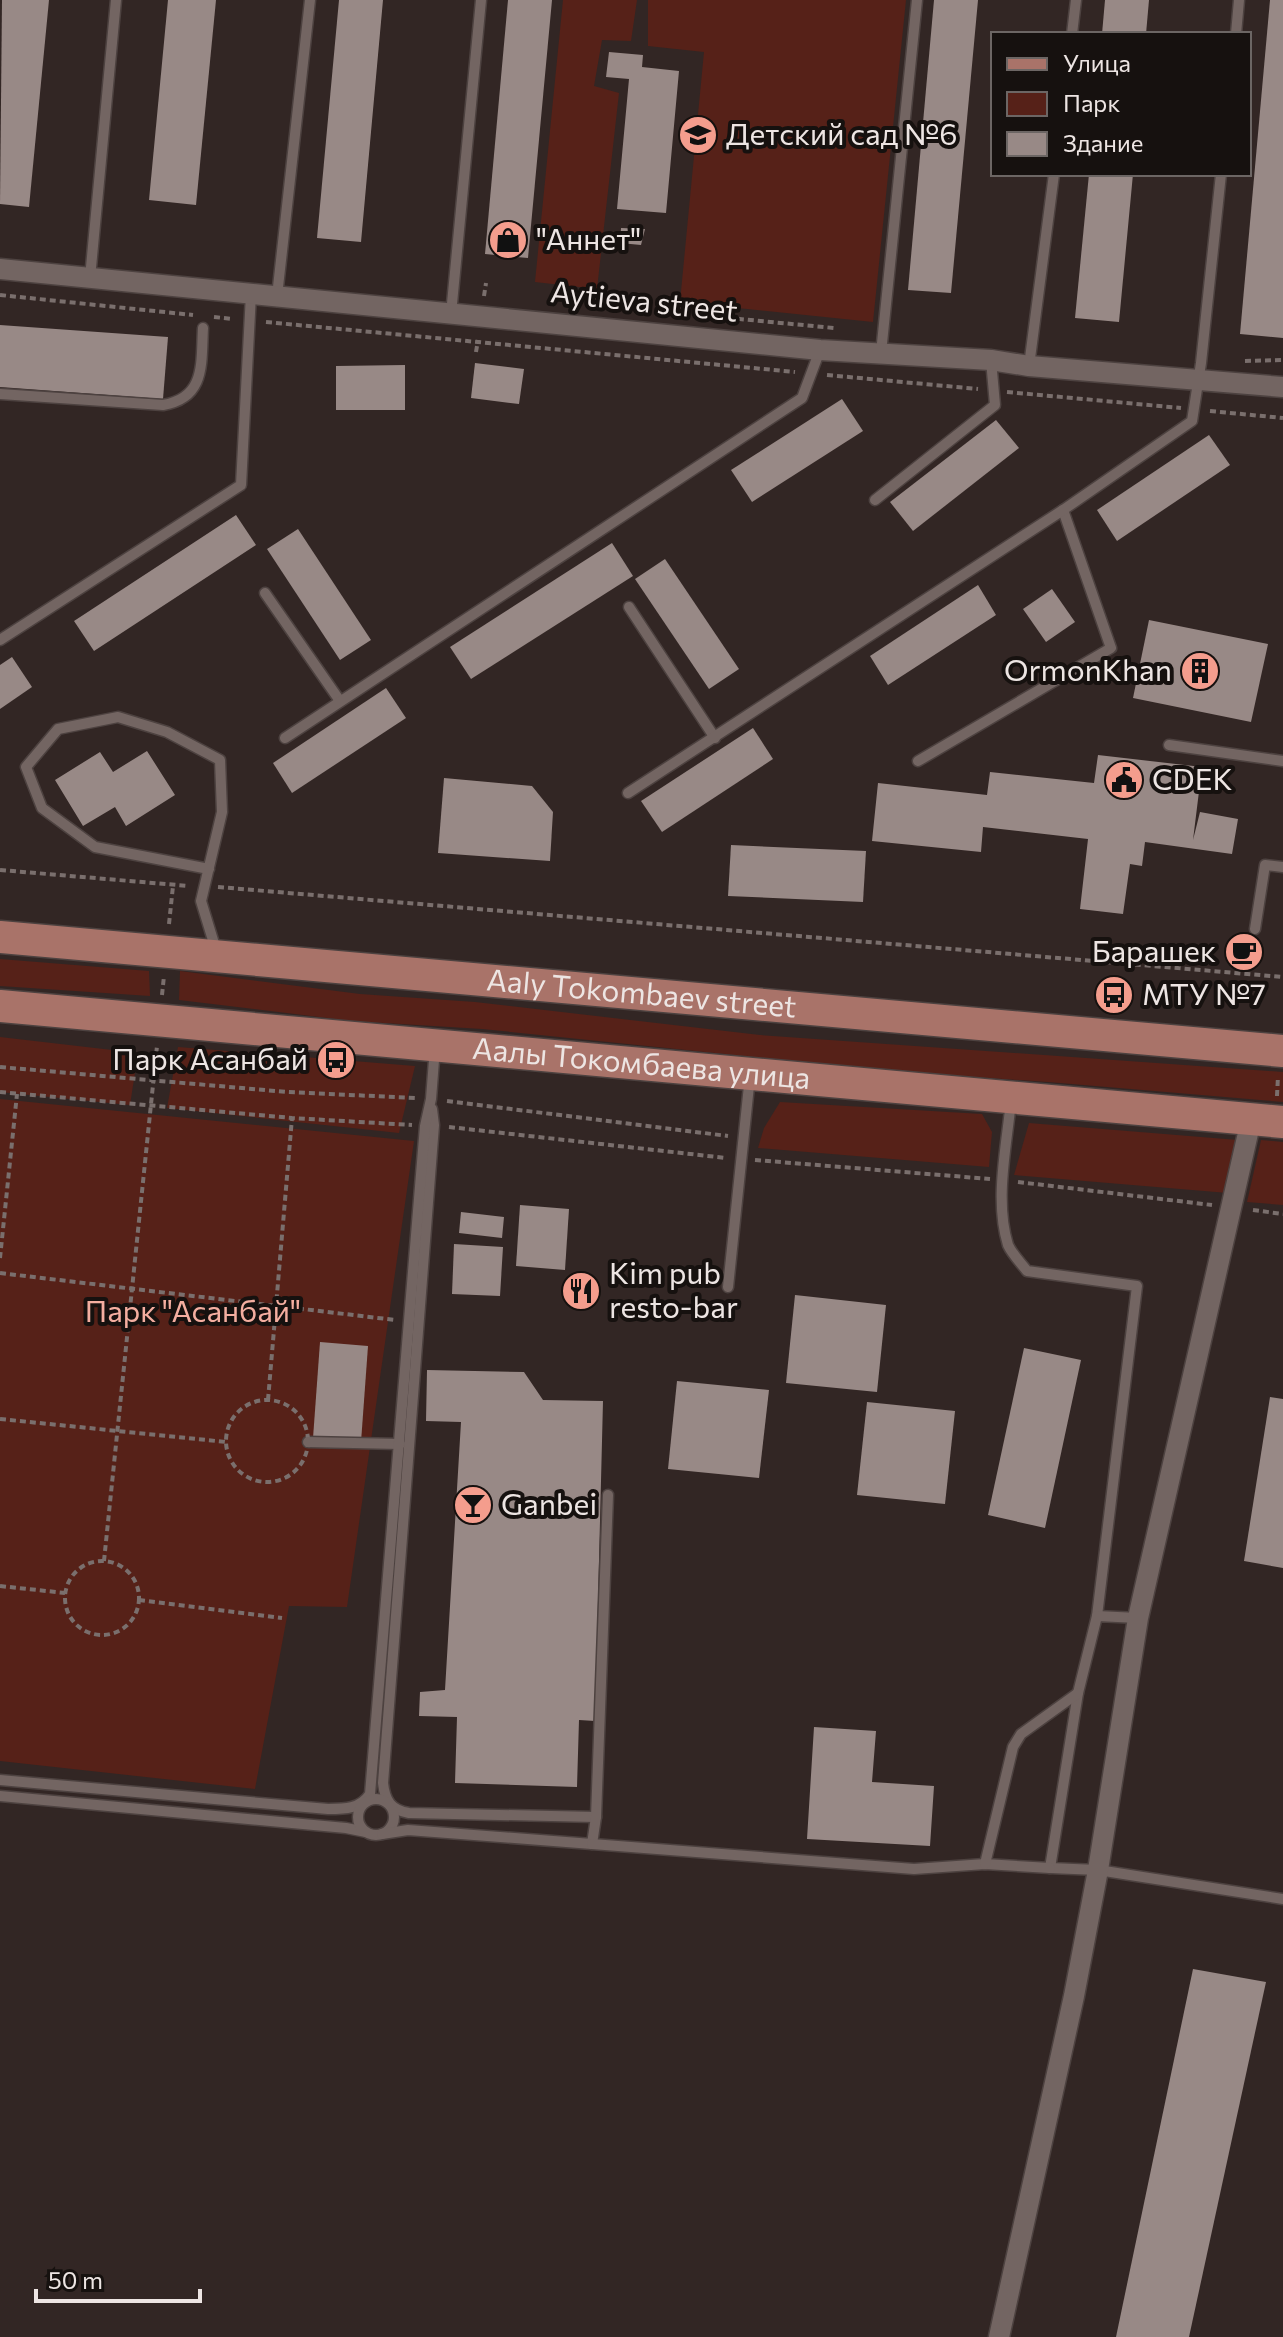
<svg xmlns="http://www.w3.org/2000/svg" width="1283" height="2337" viewBox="0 0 1283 2337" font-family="Commissioner,sans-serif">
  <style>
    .green { fill: #562118 }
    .building { fill: #988986 }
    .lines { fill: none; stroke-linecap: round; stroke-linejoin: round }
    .service-casing { stroke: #4d4240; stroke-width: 13 }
    .minor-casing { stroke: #4d4240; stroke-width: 23 }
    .primary-casing { stroke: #4d4240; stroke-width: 35 }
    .path { stroke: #7a6f6d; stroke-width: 4; stroke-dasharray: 6 4; stroke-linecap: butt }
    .service { stroke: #736562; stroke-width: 10 }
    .minor { stroke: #736562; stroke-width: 20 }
    .primary { stroke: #a97369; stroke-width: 32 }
    .labels { text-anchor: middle; stroke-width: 8; stroke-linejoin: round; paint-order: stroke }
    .poi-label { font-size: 30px; fill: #ede5e3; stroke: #16110f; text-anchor: start }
    .street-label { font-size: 30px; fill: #ede5e3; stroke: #16110f }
    .park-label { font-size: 30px; fill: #f4aea0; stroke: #16110f }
  </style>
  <rect width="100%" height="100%" fill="#322624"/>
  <g class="green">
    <path d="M563,0H637L631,41L602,40L594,86L619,93L597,289L535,282Z"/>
    <path d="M648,0H906L873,322L680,302L704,52L648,46Z"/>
    <path d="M0,959L149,971L150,996L0,986Z"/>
    <path d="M180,971L360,994L475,1002L760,1035L1283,1072V1102L1048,1082L901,1072L482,1029L352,1021L179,1000Z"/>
    <path d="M0,1037L138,1053L130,1105L0,1092Z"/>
    <path d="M178,1047L415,1066L399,1133L167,1108Z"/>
    <path d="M0,1099L414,1141L347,1607L289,1606L255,1789L0,1761Z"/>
    <path d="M780,1102L982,1114L992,1132L989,1167L758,1148L764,1128Z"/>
    <path d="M1029,1123L1238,1140L1228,1193L1014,1175Z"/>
    <path d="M1261,1140L1283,1142V1205L1247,1202Z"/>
  </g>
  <g class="building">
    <path d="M2,0H49L29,207L0,204Z"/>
    <path d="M168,0H216L196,205L149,200Z"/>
    <path d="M339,0H383L361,242L317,238Z"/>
    <path d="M508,0H552L528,258L485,254Z"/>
    <path d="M934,0H978L951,293L908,290Z"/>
    <path d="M1105,0H1149L1146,34H1102Z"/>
    <path d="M1270,0H1283V338L1240,334Z"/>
    <path d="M609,52L643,55L642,67L679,71L666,213L617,209L629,79L606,77Z"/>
    <path d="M1089,174H1133L1119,322L1075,318Z"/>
    <path d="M621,228L645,229L641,245L620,243Z"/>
    <path d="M0,325L168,337L163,399L0,387Z"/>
    <path d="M475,363L524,369L519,404L471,398Z"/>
    <path d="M405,365V410H336V366Z"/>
    <path d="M842,399L863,431L752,502L731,470Z"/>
    <path d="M996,420L1019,448L913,531L890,502Z"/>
    <path d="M1209,435L1230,465L1117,541L1097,510Z"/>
    <path d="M236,515L256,545L94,651L74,621Z"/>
    <path d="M298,529L371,640L340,660L267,549Z"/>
    <path d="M612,543L633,576L471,679L450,647Z"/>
    <path d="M665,559L739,669L709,689L635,579Z"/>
    <path d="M978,585L996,615L888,685L870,656Z"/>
    <path d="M1052,589L1075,622L1046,642L1023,609Z"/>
    <path d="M1149,620L1268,644L1251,722L1133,698Z"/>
    <path d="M12,657L32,687L0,709V665Z"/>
    <path d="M386,688L406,718L292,793L273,763Z"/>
    <path d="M753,728L773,759L662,832L641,801Z"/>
    <path d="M147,751L175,795L126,826L115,807L83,826L55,780L100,752L113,772Z"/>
    <path d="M1098,755L1202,767L1193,840L1200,812L1238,819L1232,854L1145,842L1142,866L1130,864L1123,914L1080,909L1088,839L983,827L981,852L872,841L878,783L987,795L990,772L1094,783Z"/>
    <path d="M444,778L532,786L553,812L550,861L438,853Z"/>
    <path d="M731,845L866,851L863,902L728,896Z"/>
    <path d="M520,1205L569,1209L565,1270L516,1266Z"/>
    <path d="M461,1212L504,1217L502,1238L459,1233Z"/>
    <path d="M454,1244L503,1247L500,1296L452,1294Z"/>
    <path d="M795,1295L886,1305L877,1392L786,1383Z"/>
    <path d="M320,1342L368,1346L361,1442L313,1438Z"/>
    <path d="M1024,1348L1081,1360L1045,1528L988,1515Z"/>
    <path d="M427,1370L524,1372L543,1400L603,1401L595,1721L579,1720L577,1787L455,1783L457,1717L419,1716L420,1692L445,1690L461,1422L426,1421Z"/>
    <path d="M677,1381L769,1390L759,1478L668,1469Z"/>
    <path d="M1270,1397L1283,1399V1568L1244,1561Z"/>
    <path d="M867,1402L955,1411L945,1504L857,1495Z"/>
    <path d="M814,1727L876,1731L872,1782L934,1786L930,1846L807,1839Z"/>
    <path d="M1193,1969L1266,1982L1189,2337H1116Z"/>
  </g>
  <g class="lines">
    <defs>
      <g id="service">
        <path d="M1072,34L1076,0"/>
        <path d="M1236,34L1239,0"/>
        <path d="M90,278L116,0"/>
        <path d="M277,296L310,0"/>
        <path d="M451,314L481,0"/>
        <path d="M881,353L917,0"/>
        <path d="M1029,366L1054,174"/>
        <path d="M0,394L163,405C206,398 201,363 203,328"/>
        <path d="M875,500L995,405L991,360"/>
        <path d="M265,593L340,701"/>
        <path d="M629,607L715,738"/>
        <path d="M0,640L241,485L251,294"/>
        <path d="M285,738L802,398L820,350"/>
        <path d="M1169,745L1283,761"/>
        <path d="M918,761L1111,648L1063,510"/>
        <path d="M628,793L1063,510L1192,421L1201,363L1221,174"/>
        <path d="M209,869L95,847L42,808L26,767L58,729L118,717L167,732L220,760L222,812L201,901L216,950"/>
        <path d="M1255,929L1265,865L1283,867"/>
        <path d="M1011,1100C1007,1145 994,1200 1008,1245C1012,1254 1021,1263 1027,1271L1137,1286L1097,1616"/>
        <path d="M432,1109L434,1125L383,1783C385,1801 391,1810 409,1813L596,1817"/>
        <path d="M728,1287L750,1076"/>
        <path d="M308,1442L400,1444"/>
        <path d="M1138,1618L1097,1616L1078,1693L1050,1868L1098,1870L1283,1899"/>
        <path d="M0,1780L328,1809C345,1809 360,1809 370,1794L425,1126L431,1099L435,1047"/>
        <path d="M0,1796L346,1828L366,1832"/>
        <circle cx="376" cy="1817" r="18"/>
        <path d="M382,1834L408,1830L592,1844L596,1817L608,1495"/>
        <path d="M592,1844L914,1869L985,1864L1050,1868"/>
        <path d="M985,1864L1013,1747L1021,1734L1078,1693"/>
      </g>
      <g id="minor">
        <path d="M0,269L820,350L991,360L1029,366L1283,387"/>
        <path d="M999,2337L1074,1996L1098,1870L1138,1618L1251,1120"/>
      </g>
      <g id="primary">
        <path id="s1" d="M0,937L1283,1051"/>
        <path id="s2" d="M0,1006L1283,1122"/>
      </g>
    </defs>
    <use href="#service" class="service-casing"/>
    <use href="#minor" class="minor-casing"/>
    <use href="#primary" class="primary-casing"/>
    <g class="path">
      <path d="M0,295L193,315"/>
      <path d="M484,296L486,283"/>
      <path d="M708,316L834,328"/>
      <path d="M214,317L233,319"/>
      <path d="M266,322L795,372"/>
      <path d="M476,352L478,340"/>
      <path d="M1245,361L1283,360"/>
      <path d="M827,375L978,389"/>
      <path d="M1007,392L1181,408"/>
      <path d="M1210,411L1283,418"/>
      <path d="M0,870L189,886"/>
      <path d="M218,887L1283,977"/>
      <path d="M169,924L173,886"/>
      <path d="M162,995L164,976"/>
      <path d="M0,1067L287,1092L415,1098"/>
      <path d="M0,1092L292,1118L412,1125"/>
      <path d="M1277,1096L1278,1076"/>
      <path d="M447,1101L728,1136"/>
      <path d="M449,1127L726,1158"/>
      <path d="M755,1160L990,1179"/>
      <path d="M1018,1182L1212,1205"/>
      <path d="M1253,1210L1283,1214"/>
      <path d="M0,1258L17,1094"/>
      <path d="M0,1273L395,1320"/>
      <path d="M268,1400L292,1118"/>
      <circle cx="267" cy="1441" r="41"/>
      <path d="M0,1419L226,1442"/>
      <circle cx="102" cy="1598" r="37"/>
      <path d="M104,1561L157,1046"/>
      <path d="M0,1586L65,1593"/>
      <path d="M139,1600L282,1618"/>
    </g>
    <use href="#service" class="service"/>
    <use href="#minor" class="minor"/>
    <use href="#primary" class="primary"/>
  </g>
  <defs>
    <symbol id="school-disc" viewBox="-11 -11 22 22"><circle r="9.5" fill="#f49d8d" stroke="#16110f"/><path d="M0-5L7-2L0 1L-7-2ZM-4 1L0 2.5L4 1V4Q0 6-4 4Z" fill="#111"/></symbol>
    <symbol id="shop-disc" viewBox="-11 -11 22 22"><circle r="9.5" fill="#f49d8d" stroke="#16110f"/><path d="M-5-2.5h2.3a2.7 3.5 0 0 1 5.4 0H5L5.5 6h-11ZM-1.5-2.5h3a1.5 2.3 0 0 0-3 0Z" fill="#111"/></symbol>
    <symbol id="building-disc" viewBox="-11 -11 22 22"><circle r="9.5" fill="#f49d8d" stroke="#16110f"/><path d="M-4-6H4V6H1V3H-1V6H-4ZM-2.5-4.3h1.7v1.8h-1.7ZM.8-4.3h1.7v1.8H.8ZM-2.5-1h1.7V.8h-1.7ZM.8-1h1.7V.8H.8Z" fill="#111"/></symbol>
    <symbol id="civic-disc" viewBox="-11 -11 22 22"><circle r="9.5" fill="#f49d8d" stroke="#16110f"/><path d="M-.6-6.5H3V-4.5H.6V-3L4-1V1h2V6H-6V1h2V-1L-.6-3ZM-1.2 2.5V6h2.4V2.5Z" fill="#111"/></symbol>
    <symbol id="cafe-disc" viewBox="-11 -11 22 22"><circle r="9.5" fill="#f49d8d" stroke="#16110f"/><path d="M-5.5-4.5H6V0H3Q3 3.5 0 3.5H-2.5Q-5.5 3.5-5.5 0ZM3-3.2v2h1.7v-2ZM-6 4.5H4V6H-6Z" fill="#111"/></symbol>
    <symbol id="bus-disc" viewBox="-11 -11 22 22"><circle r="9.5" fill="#f49d8d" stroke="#16110f"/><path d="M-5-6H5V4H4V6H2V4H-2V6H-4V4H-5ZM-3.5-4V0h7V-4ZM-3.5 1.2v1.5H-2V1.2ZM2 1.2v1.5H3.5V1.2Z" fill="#111"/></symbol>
    <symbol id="restaurant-disc" viewBox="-11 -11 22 22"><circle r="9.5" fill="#f49d8d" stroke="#16110f"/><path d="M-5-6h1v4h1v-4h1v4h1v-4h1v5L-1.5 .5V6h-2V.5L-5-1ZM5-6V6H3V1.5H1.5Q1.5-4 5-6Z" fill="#111"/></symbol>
    <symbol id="bar-disc" viewBox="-11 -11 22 22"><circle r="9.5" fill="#f49d8d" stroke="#16110f"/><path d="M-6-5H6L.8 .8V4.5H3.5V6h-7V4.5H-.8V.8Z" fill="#111"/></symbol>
  </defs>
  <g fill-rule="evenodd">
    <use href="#school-disc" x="676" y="113" width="44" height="44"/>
    <use href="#shop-disc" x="486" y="218" width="44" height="44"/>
    <use href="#building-disc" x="1178" y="649" width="44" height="44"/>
    <use href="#civic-disc" x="1102" y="758" width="44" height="44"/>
    <use href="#cafe-disc" x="1222" y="930" width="44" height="44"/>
    <use href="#bus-disc" x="1092" y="973" width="44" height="44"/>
    <use href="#bus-disc" x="314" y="1038" width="44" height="44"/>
    <use href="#restaurant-disc" x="559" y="1269" width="44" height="44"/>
    <use href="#bar-disc" x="451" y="1483" width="44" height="44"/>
  </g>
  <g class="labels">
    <g class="poi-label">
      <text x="726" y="145">Детский сад №6</text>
      <text x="536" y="250">"Аннет"</text>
      <text x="1172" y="681" text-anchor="end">OrmonKhan</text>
      <text x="1152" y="790">CDEK</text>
      <text x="1216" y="962" text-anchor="end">Барашек</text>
      <text x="1142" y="1005">МТУ №7</text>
      <text x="308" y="1070" text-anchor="end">Парк Асанбай</text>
      <text x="609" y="1284">Kim pub<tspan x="609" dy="34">resto-bar</tspan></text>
      <text x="501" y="1515">Ganbei</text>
    </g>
    <g class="street-label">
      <text transform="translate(644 302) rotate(6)" y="10">Aytieva street</text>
      <text dy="10" stroke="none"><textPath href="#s1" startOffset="644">Aaly Tokombaev street</textPath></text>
      <text dy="10" stroke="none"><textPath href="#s2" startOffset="644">Аалы Токомбаева улица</textPath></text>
    </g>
    <g class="park-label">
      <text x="193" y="1322">Парк "Асанбай"</text>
    </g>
  </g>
  <rect x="991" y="32" width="260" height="144" fill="#16110f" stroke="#6c6664" stroke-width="2"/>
  <rect x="1007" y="58" width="40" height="12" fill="#a97369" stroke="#6c6664" stroke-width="2"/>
  <text x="1063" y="72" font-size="24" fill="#ede5e3">Улица</text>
  <rect x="1007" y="92" width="40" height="24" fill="#562118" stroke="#6c6664" stroke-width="2"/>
  <text x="1063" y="112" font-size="24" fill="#ede5e3">Парк</text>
  <rect x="1007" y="132" width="40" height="24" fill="#988986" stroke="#6c6664" stroke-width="2"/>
  <text x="1063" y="152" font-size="24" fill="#ede5e3">Здание</text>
  <path d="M36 2289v12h164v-12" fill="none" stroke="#ede5e3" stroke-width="4"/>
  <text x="48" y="2289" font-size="24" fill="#ede5e3" stroke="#16110f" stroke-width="6" paint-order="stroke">50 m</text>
</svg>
